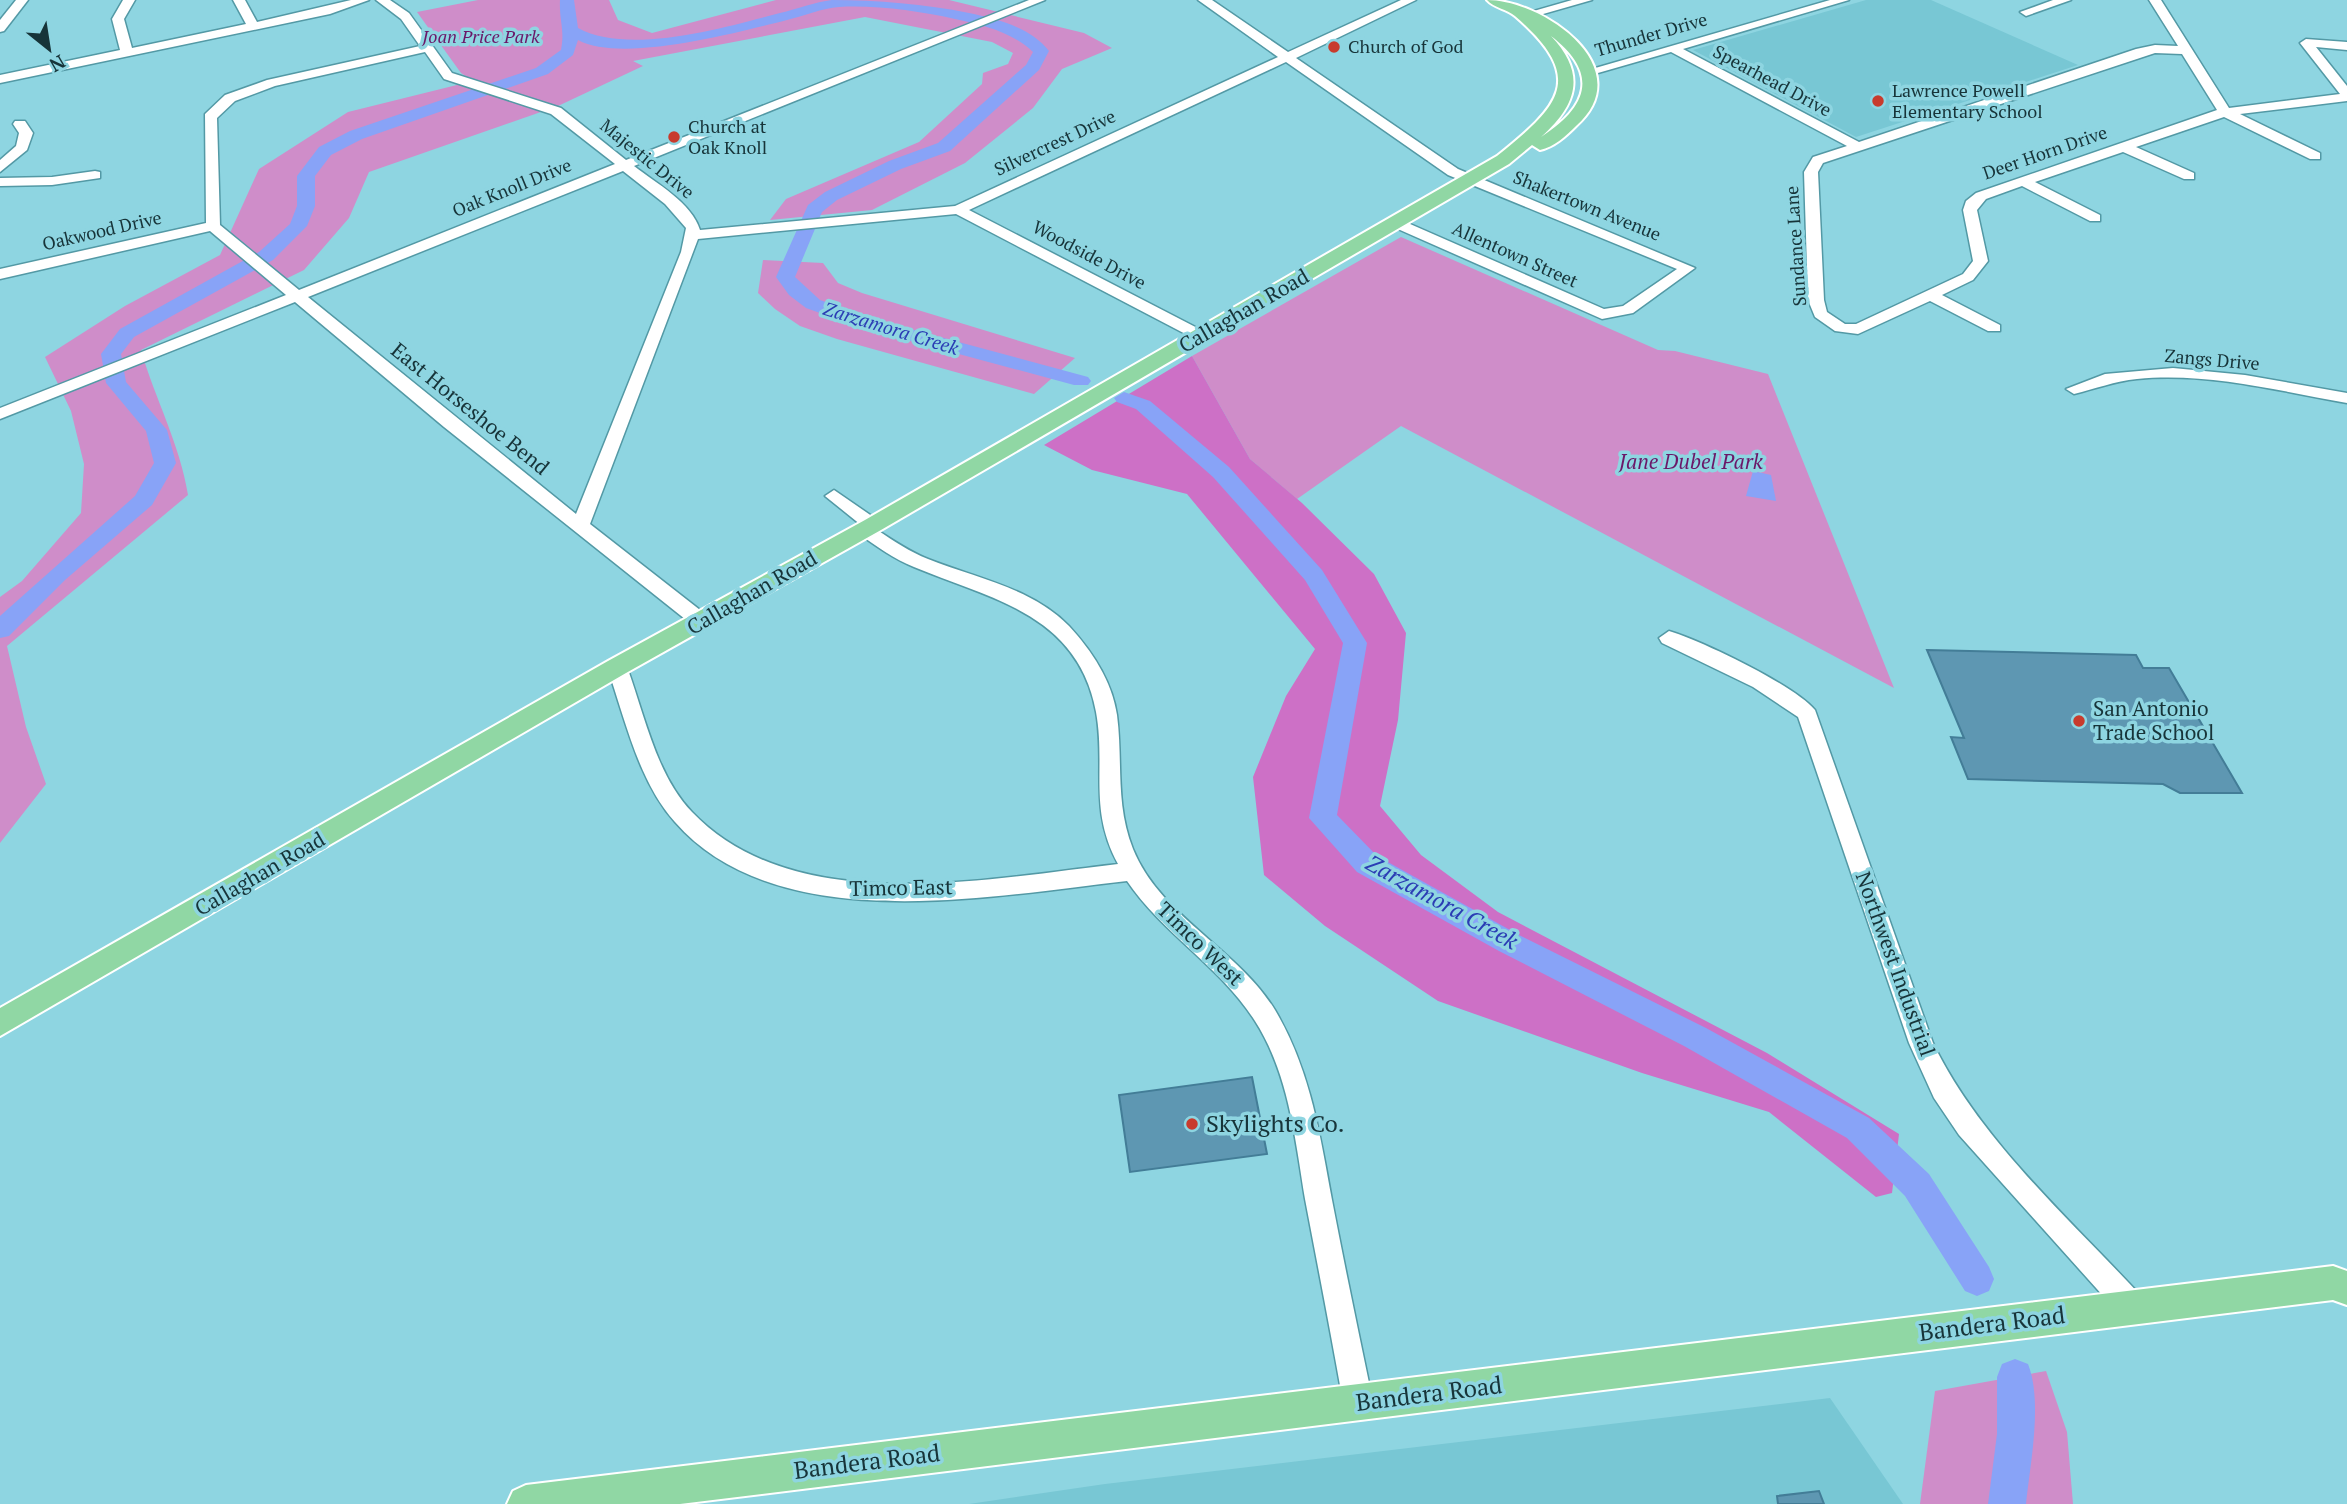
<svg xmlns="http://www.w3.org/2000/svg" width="2347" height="1504" viewBox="0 0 2347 1504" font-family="'PT Serif',serif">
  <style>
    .built { fill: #78c7d4 }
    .green { fill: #cf8dc9 }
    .forest { fill: #cd70c6 }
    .water { fill: #88a3f7 }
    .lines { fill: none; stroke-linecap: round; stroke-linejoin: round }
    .river { fill: #88a3f7; fill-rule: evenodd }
    .building { fill: #5e97b2; stroke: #437d97; stroke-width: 2 }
    .minor-casing { stroke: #5399a5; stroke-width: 3 }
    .major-casing { stroke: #fff; stroke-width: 4 }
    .minor { fill: #fff; fill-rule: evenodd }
    .major { fill: #90d7a4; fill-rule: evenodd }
    .poi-dot { fill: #c83b2d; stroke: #8ed5e1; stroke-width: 2.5 }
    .labels { text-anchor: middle; stroke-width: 7; stroke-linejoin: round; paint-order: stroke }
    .far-street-label { font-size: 18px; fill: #173439; stroke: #8ed5e1 }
    .far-park-label { font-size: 18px; font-style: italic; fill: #6b1768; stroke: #8ed5e1 }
    .far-poi-label { font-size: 18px; fill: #173439; stroke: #8ed5e1; text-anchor: start }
    .far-water-label { font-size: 19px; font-style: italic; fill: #2b3db4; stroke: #8ed5e1 }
    .street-label { font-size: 21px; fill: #173439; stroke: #8ed5e1 }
    .park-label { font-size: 21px; font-style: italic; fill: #6b1768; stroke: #8ed5e1 }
    .poi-label { font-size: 21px; fill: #173439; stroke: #8ed5e1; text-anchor: start }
    .water-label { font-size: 23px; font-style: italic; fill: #2b3db4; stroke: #8ed5e1 }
    .near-poi-label { font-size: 24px; fill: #173439; stroke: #8ed5e1; text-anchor: start }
    .near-street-label { font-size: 24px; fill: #173439; stroke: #8ed5e1 }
  </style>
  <rect width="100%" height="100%" fill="#8ed5e1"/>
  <g class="built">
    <path d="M1866,0H1931L2078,65L1856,137L1693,50Z"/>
    <path d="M1830,1398L1903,1504H969L1105,1484Z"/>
  </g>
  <g class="green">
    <path d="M478,0H609L618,20L652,33L776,0H949L1084,33L1112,48L1062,69L1033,108L965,163L872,210L770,220L786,199L919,142L982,84L983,73L1008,64L1013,53L992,42L865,17L633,61L643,66L558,106L369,172L349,218L304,270L141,350C155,399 180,444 188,495L7,646L26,727L46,784L0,843V597L22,581L81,513L84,464L71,411L45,357L125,306L220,255L259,169L348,112L473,81L461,73L417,12Z"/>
    <path d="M1401,237L1658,350L1675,351L1768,374L1894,688L1401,426L1297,499L1250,459L1192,356Z"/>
    <path d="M763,260L823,263L838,283L862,293L1075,358L1034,394L837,339L800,326L775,309L758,293Z"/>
    <path d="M2046,1371L2067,1432L2073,1504H1920L1935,1391Z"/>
  </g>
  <path class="forest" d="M1192,356L1250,459L1302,503L1374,574L1406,633L1398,720L1380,806L1421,855L1498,912L1767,1053L1899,1134L1892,1193L1876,1197L1769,1112L1642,1073L1438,1001L1325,926L1264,875L1253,777L1286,696L1315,649L1187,494L1092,470L1044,445Z"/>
  <path class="water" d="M1753,471L1771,475L1776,501L1746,496Z"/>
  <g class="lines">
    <g class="river">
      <path d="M560,0H574L578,28C629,56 726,27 780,13C797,9 815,2 832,0C877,0 925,4 969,13C997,19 1030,27 1049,51L1039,70L950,151L901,169L837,200L822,212L795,277L820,300L873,319L1088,377L1091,381L1088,385H1074L859,327L806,308L789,295L776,277L808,205L825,192L889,161L938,143L1026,65L1033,52C1012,32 983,25 955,19C918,11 877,5 839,7C822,8 804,16 787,20C739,32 622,64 578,40L573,55L548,74L362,139L331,155L315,176V206L307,226L273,260L134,337L121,354L126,382L167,430L176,463L152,505L65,580L9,636L0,638V616L135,496L154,463L146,431L106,383L101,354L120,329L259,252L290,224L297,206V176L319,147L350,131L536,68L561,50C565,29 559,21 560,0Z"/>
      <path d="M1124,392L1150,401L1229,467L1322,570L1367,643L1337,815L1377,856L1519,935L1706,1028L1869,1118L1929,1174L1989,1267L1994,1279L1989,1291L1977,1296L1965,1291L1905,1196L1847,1138L1684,1046L1499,951L1357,872L1309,818L1343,643L1305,580L1213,477L1136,409L1117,402L1114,398Z"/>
      <path d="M2015,1359L2028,1364C2043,1402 2030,1464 2026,1504H1988L1997,1434V1377L2002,1364Z"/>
    </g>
  </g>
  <g class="building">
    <path d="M1927,650L2136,655L2143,668H2169L2242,793H2180L2163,784L1968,779L1951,737L1964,738Z"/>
    <path d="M1252,1077L1267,1154L1130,1172L1119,1095Z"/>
    <path d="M1819,1491L1824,1504H1778L1777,1496Z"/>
  </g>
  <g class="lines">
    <defs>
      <g id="minor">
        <path d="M16,0H28L4,31L0,32V20Z"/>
        <path d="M123,0H135L124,19L132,48L246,24L233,0H245L257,22L351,0H369L330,14L0,83V75L120,50L112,19Z"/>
        <path d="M376,0H390L409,13L452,73L561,108L626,160L1029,0H1045L634,166C656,183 692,203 700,230L955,206L1278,57L1198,0H1212L1288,52L1401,0H1416L1296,58L1458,169L1695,268L1633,313L1602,319L1391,226V220H1401L1604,309L1623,306L1677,269L1448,175L1286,62L969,210L1207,333V339H1195L956,214L698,239L590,524L709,617L712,622L702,629L695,627L444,427L295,302L0,419V408L286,295L210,231L0,279V269L206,223L205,114L225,95L267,80L420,46L401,19ZM425,52L444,79L551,114L615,164L299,290L220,225L217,118L235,101L275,86ZM623,171L665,204L686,228L681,252L576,514L308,297Z"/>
        <path d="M1572,0H1592L1522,20L1516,16Z"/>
        <path d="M1830,0H1849L1683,49L1859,142L2136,49L2155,45L2178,46L2149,0H2161L2229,108L2340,94L2300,43L2306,39L2347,42V50L2316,47L2347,86V101L2240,114L2320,153V159H2310L2224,117L2136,147L2194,173V179H2184L2123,152L2035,182L2100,215V221H2090L2022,186L1986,199L1977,210L1988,261L1973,280L1942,295L2000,325V331H1988L1930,301L1858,334L1835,331L1815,317L1808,300L1804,172L1813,157L1847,146L1671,52L1591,75L1585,71ZM2155,53L2182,54L2217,110L1976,193L1966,201L1963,210L1973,261L1963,274L1856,324H1845L1827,312L1824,300L1818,172L1823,163Z"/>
        <path d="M2053,0H2071L2026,16L2020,12Z"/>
        <path d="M15,121H25L33,133L27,150L0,172V160L16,146L19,133L13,124Z"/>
        <path d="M95,171L100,172V178L52,185L0,186V178L52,177Z"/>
        <path d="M2173,368L2245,375L2347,393V403C2279,391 2207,372 2137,379C2115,381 2095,389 2074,394L2066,389L2105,374Z"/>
        <path d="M834,490L879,521L882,525L877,530C894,541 910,552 928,559C976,578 1032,588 1069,626C1092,651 1112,681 1117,715C1123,761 1115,804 1133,849C1160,916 1238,949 1275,1010C1310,1069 1320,1134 1332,1200C1345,1268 1359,1335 1373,1402L1368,1412L1358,1417L1348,1412L1343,1402C1331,1334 1318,1267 1305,1199C1295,1139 1289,1074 1255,1021C1221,967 1163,934 1127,881C992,896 777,939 675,822C638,781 625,718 607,667L610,662H624L627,667C644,713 656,775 692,812C794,919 986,879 1118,864C1088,809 1106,767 1096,712C1078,614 991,599 914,567C894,559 876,546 859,534L856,530L861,525L825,496Z"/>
        <path d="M1669,631C1702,641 1794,685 1815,710L1933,1043C1979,1139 2070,1219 2142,1297L2146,1307L2142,1317L2132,1321L2122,1317L1959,1135L1934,1098L1909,1043L1798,717L1753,687L1662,643L1659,638Z"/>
      </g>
      <g id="major">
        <path d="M1487,0C1543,0 1641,68 1576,126C1566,136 1554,147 1540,150L1532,145L1509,164L881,530L626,673L0,1036V1008L608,661L865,520L1497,156C1559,106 1588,79 1515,16C1507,9 1494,8 1487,0ZM1551,36C1599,73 1589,106 1541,137C1577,105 1587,74 1551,36Z"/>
        <path d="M2333,1266L2347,1271V1305L2333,1300L680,1504H507L513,1491L526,1485Z"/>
      </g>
    </defs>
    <use href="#minor" class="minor-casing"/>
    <use href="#major" class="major-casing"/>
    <use href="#minor" class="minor"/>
    <use href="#major" class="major"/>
  </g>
  <g class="poi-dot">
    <circle cx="1334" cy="47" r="7"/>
    <circle cx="1878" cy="101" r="7"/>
    <circle cx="674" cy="137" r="7"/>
    <circle cx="2079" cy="721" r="7"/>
    <circle cx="1192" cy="1124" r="7"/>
  </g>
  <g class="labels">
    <g class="far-street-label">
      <text transform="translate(1651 35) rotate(-16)" y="6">Thunder Drive</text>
      <text transform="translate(1772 81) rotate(28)" y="6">Spearhead Drive</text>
      <text transform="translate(1055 143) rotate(-25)" y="6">Silvercrest Drive</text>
      <text transform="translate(2045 153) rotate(-19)" y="6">Deer Horn Drive</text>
      <text transform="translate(647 159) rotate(39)" y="6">Majestic Drive</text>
      <text transform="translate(512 188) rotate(-22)" y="6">Oak Knoll Drive</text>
      <text transform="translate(1587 206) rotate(22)" y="6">Shakertown Avenue</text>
      <text transform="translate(102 231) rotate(-13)" y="6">Oakwood Drive</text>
      <text transform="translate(1796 246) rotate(-94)" y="6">Sundance Lane</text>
      <text transform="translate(1089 255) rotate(28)" y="6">Woodside Drive</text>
      <text transform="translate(1515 255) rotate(24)" y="6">Allentown Street</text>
      <text transform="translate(2212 360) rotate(5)" y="6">Zangs Drive</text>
    </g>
    <g class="far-park-label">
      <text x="481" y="43">Joan Price Park</text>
    </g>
    <g class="far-poi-label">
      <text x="1348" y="53">Church of God</text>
      <text x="1892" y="97">Lawrence Powell<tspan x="1892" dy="21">Elementary School</tspan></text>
      <text x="688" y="133">Church at<tspan x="688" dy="21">Oak Knoll</tspan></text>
    </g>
    <g class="far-water-label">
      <text transform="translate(891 328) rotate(17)" y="7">Zarzamora Creek</text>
    </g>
    <g class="street-label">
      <text transform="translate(1244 311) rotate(-30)" y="7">Callaghan Road</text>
      <text transform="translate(470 409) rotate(39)" y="7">East Horseshoe Bend</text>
      <text transform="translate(752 593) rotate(-30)" y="7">Callaghan Road</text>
      <text transform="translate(260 874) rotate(-30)" y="7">Callaghan Road</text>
      <text transform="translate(901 888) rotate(-1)" y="7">Timco East</text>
      <text transform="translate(1200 944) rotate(44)" y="7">Timco West</text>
      <text transform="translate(1895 964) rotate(70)" y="7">Northwest Industrial</text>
    </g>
    <g class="park-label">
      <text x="1691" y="469">Jane Dubel Park</text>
    </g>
    <g class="poi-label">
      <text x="2093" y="716">San Antonio<tspan x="2093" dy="24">Trade School</tspan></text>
    </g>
    <g class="water-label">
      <text transform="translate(1442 902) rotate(29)" y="8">Zarzamora Creek</text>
    </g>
    <g class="near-poi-label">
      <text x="1206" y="1132">Skylights Co.</text>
    </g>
    <g class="near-street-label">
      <text transform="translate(1992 1324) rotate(-7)" y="8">Bandera Road</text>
      <text transform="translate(1429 1394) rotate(-7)" y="8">Bandera Road</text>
      <text transform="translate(867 1462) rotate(-7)" y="8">Bandera Road</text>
    </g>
  </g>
  <g transform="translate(49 49) rotate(150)" stroke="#8ed5e1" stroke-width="5" paint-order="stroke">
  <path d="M0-5L12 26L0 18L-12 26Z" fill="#173439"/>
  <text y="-10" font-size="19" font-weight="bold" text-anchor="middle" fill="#173439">N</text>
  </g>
</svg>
